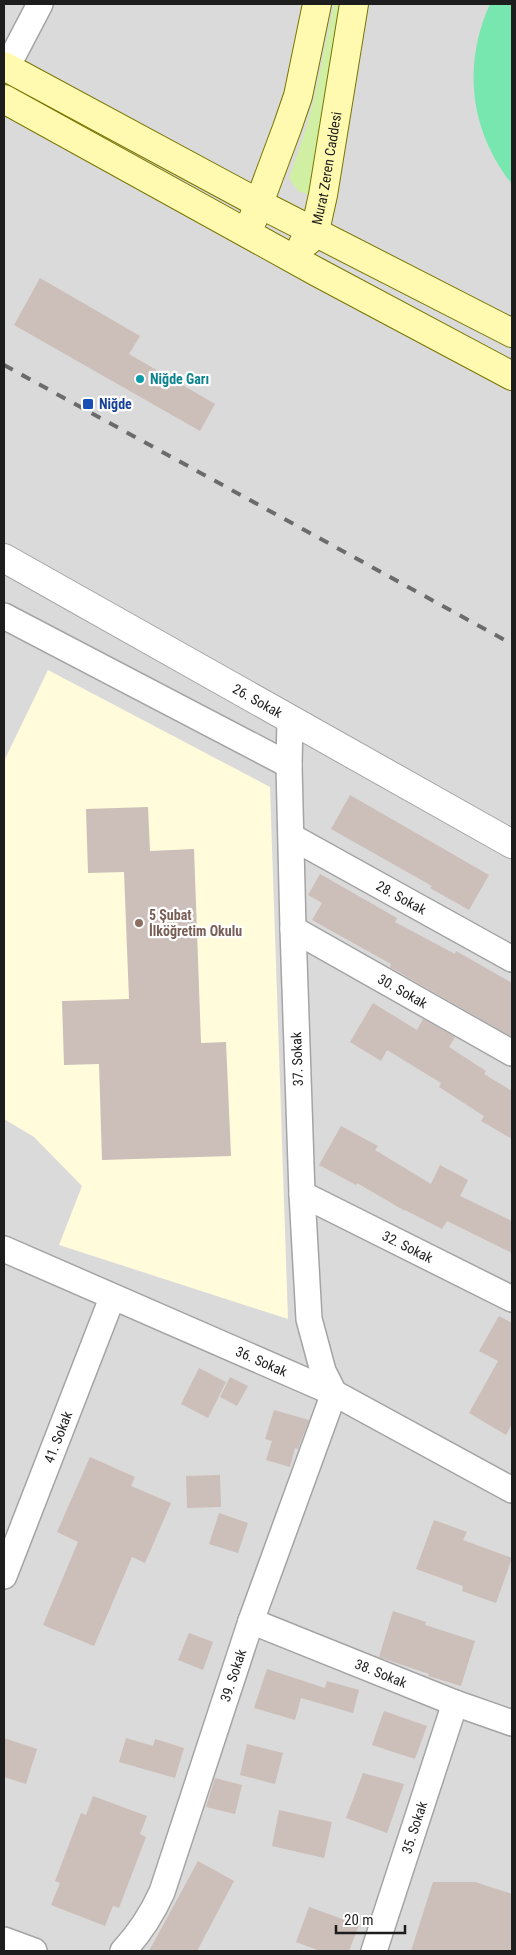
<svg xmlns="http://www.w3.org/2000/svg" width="516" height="1955" viewBox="0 0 516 1955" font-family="'Roboto Condensed',sans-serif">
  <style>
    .residential { fill: #dbdada }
    .education { fill: #fffbdb }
    .grass { fill: #d1efa2 }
    .pitch { fill: #77e7af }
    .building { fill: #ccbeb8 }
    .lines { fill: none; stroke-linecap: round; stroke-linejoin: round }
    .minor-casing { stroke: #a4a4a4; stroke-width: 28 }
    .tertiary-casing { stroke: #a4a4a4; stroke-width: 30 }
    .secondary-casing { stroke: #787700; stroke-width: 30 }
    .minor { stroke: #fff; stroke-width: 25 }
    .tertiary { stroke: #fff; stroke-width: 28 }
    .secondary { stroke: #fffab0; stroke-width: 28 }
    .rail { stroke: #6b6b6b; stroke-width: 4; stroke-dasharray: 10 10; stroke-linecap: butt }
    .culture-dot { fill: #0f9aa8; stroke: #fff; stroke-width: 2 }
    .transit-dot { fill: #1a4fb4; stroke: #fff; stroke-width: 2 }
    .education-dot { fill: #8d6e63; stroke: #fff; stroke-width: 2 }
    .labels { text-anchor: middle; stroke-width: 4.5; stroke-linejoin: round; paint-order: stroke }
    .street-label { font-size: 14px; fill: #1d1d1d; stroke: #fff }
    .culture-label { font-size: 14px; font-weight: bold; fill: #0d838f; stroke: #fff; text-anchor: start }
    .transit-label { font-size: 14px; font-weight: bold; fill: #164399; stroke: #fff; text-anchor: start }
    .education-label { font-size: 14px; font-weight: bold; fill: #785e54; stroke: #fff; text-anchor: start }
  </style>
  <rect width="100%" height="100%" fill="#efe9e2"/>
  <rect class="residential" x="4" y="4" width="508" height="1947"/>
  <path class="education" d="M48,670L270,787L288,1319L59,1245L82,1186L34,1137L4,1119V761Z"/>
  <path class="grass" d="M334,4H342L310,195L298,191L289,178L306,129L314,99Z"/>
  <path class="pitch" d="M490,4H512V184C470,132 462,65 490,4Z"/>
  <g class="building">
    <path d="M40,278L140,336L129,354L215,404L200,431L14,325Z"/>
    <path d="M350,795L489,875L469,910L430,888L432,886L331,829Z"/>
    <path d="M148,807L150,851L194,849L201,1043L226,1042L231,1156L102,1160L99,1064L64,1065L62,1001L129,999L124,872L88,873L86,809Z"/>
    <path d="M320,874L397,918L395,922L455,954L456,951L512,983V1037L390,967L391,964L312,920L322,903L308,895Z"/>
    <path d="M373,1003L417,1030L423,1019L455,1037L449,1047L486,1071L484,1074L512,1091V1139L481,1121L484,1116L439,1087L441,1083L387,1050L381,1061L350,1042Z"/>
    <path d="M341,1126L378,1146L375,1150L431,1184L440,1165L468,1180L460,1196L512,1221V1253L447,1221L442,1229L405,1210V1211L357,1183L356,1185L319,1165Z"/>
    <path d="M499,1316L512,1323V1424L506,1435L469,1413L498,1361L479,1351Z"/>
    <path d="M199,1368L226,1382L208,1418L181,1404Z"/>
    <path d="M230,1377L248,1386L237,1406L220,1397Z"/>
    <path d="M274,1410L309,1420L298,1449L295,1448L290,1467L266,1460L272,1441L265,1439Z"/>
    <path d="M90,1457L135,1477L131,1486L171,1503L145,1563L132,1557L94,1646L43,1625L78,1542L57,1532Z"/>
    <path d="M220,1475L221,1507L187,1508L186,1476Z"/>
    <path d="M219,1513L248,1523L238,1553L209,1544Z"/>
    <path d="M434,1520L467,1532L463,1540L512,1558L496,1603L462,1591L463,1586L416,1569Z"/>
    <path d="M393,1611L426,1622L425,1625L475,1641L461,1686L428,1676L429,1674L379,1657Z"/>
    <path d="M189,1633L213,1642L203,1670L178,1660Z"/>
    <path d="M267,1669L325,1688L327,1681L359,1690L353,1713L301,1698L295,1720L254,1708Z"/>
    <path d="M384,1711L427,1726L415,1759L372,1745Z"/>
    <path d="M4,1738L37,1749L26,1784L4,1777Z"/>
    <path d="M126,1738L153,1746L155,1739L184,1748L175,1778L119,1762Z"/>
    <path d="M247,1744L283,1753L275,1784L240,1775Z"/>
    <path d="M363,1773L404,1784L387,1833L346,1818Z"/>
    <path d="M215,1778L242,1785L235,1814L206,1807Z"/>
    <path d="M93,1796L147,1816L140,1834L146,1837L119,1908L113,1906L105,1926L51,1905L60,1883L55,1881L81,1813L86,1815Z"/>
    <path d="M279,1810L332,1822L324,1858L272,1846Z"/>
    <path d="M198,1861L234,1881L197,1951H149Z"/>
    <path d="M433,1882H475L512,1894V1951H411Z"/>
    <path d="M309,1907L359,1925L349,1951H320L296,1942Z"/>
  </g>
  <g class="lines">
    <defs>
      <g id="minor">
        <path d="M7,67L40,4"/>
        <path d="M4,616L289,765"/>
        <path id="s1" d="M292,837L512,959"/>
        <path id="s2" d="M293,929L512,1053"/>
        <path id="s3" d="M302,1194L512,1299"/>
        <path id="s4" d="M4,1249L334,1393L512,1490"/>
        <path id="s5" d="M4,1576L112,1298"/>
        <path id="s6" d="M251,1621L455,1703L512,1723"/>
        <path d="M4,1940L34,1951"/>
        <path id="s7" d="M123,1951C140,1933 152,1914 162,1892L251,1621L334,1393L323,1371L309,1319L302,1194L293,929L289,765L290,720"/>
        <path id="s8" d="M374,1951L455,1703"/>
      </g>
      <g id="tertiary">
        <path id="s9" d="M4,558L512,844"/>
      </g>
      <g id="secondary">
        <path d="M4,66L258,203L512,333"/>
        <path d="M4,99L317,272L512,376"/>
        <path d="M253,219L287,128L298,96L317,4"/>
        <path id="s10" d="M303,244L308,241L315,231L323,195L354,4"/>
      </g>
    </defs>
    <use href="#minor" class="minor-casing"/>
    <use href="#tertiary" class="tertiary-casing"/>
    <use href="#secondary" class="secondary-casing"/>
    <use href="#minor" class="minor"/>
    <use href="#tertiary" class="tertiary"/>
    <use href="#secondary" class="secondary"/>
    <path class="rail" d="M4,365L512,644"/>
  </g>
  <circle class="culture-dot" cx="140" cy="379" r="5"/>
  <rect class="transit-dot" x="82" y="398" width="12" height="12" rx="2.5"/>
  <circle class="education-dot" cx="139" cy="923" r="5"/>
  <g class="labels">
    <g class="street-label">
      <text dy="5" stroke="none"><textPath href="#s10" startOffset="82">Murat Zeren Caddesi</textPath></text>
      <text dy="5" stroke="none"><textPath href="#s9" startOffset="291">26. Sokak</textPath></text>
      <text dy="5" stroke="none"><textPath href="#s1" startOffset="125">28. Sokak</textPath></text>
      <text dy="5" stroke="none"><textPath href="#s2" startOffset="126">30. Sokak</textPath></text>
      <text transform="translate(297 1059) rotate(-92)" y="5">37. Sokak</text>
      <text dy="5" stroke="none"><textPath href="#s3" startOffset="118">32. Sokak</textPath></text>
      <text dy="5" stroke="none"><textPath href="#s4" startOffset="281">36. Sokak</textPath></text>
      <text dy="5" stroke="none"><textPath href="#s5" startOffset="149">41. Sokak</textPath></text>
      <text dy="5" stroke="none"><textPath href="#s6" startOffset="140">38. Sokak</textPath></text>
      <text dy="5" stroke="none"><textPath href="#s7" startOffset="299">39. Sokak</textPath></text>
      <text dy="5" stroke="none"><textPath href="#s8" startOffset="130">35. Sokak</textPath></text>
    </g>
    <g class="culture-label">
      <text x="150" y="384">Niğde Garı</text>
    </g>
    <g class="transit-label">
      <text x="99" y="409">Niğde</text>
    </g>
    <g class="education-label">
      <text x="149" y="920">5 Şubat<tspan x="149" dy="16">İlköğretim Okulu</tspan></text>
    </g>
  </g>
  <rect width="516" height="1955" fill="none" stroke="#1d1d1d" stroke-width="10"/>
  <path d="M336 1925v8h69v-8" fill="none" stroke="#1d1d1d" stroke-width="2.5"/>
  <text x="344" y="1925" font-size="15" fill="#1d1d1d" stroke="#ffffff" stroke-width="4" paint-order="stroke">20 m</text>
</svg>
